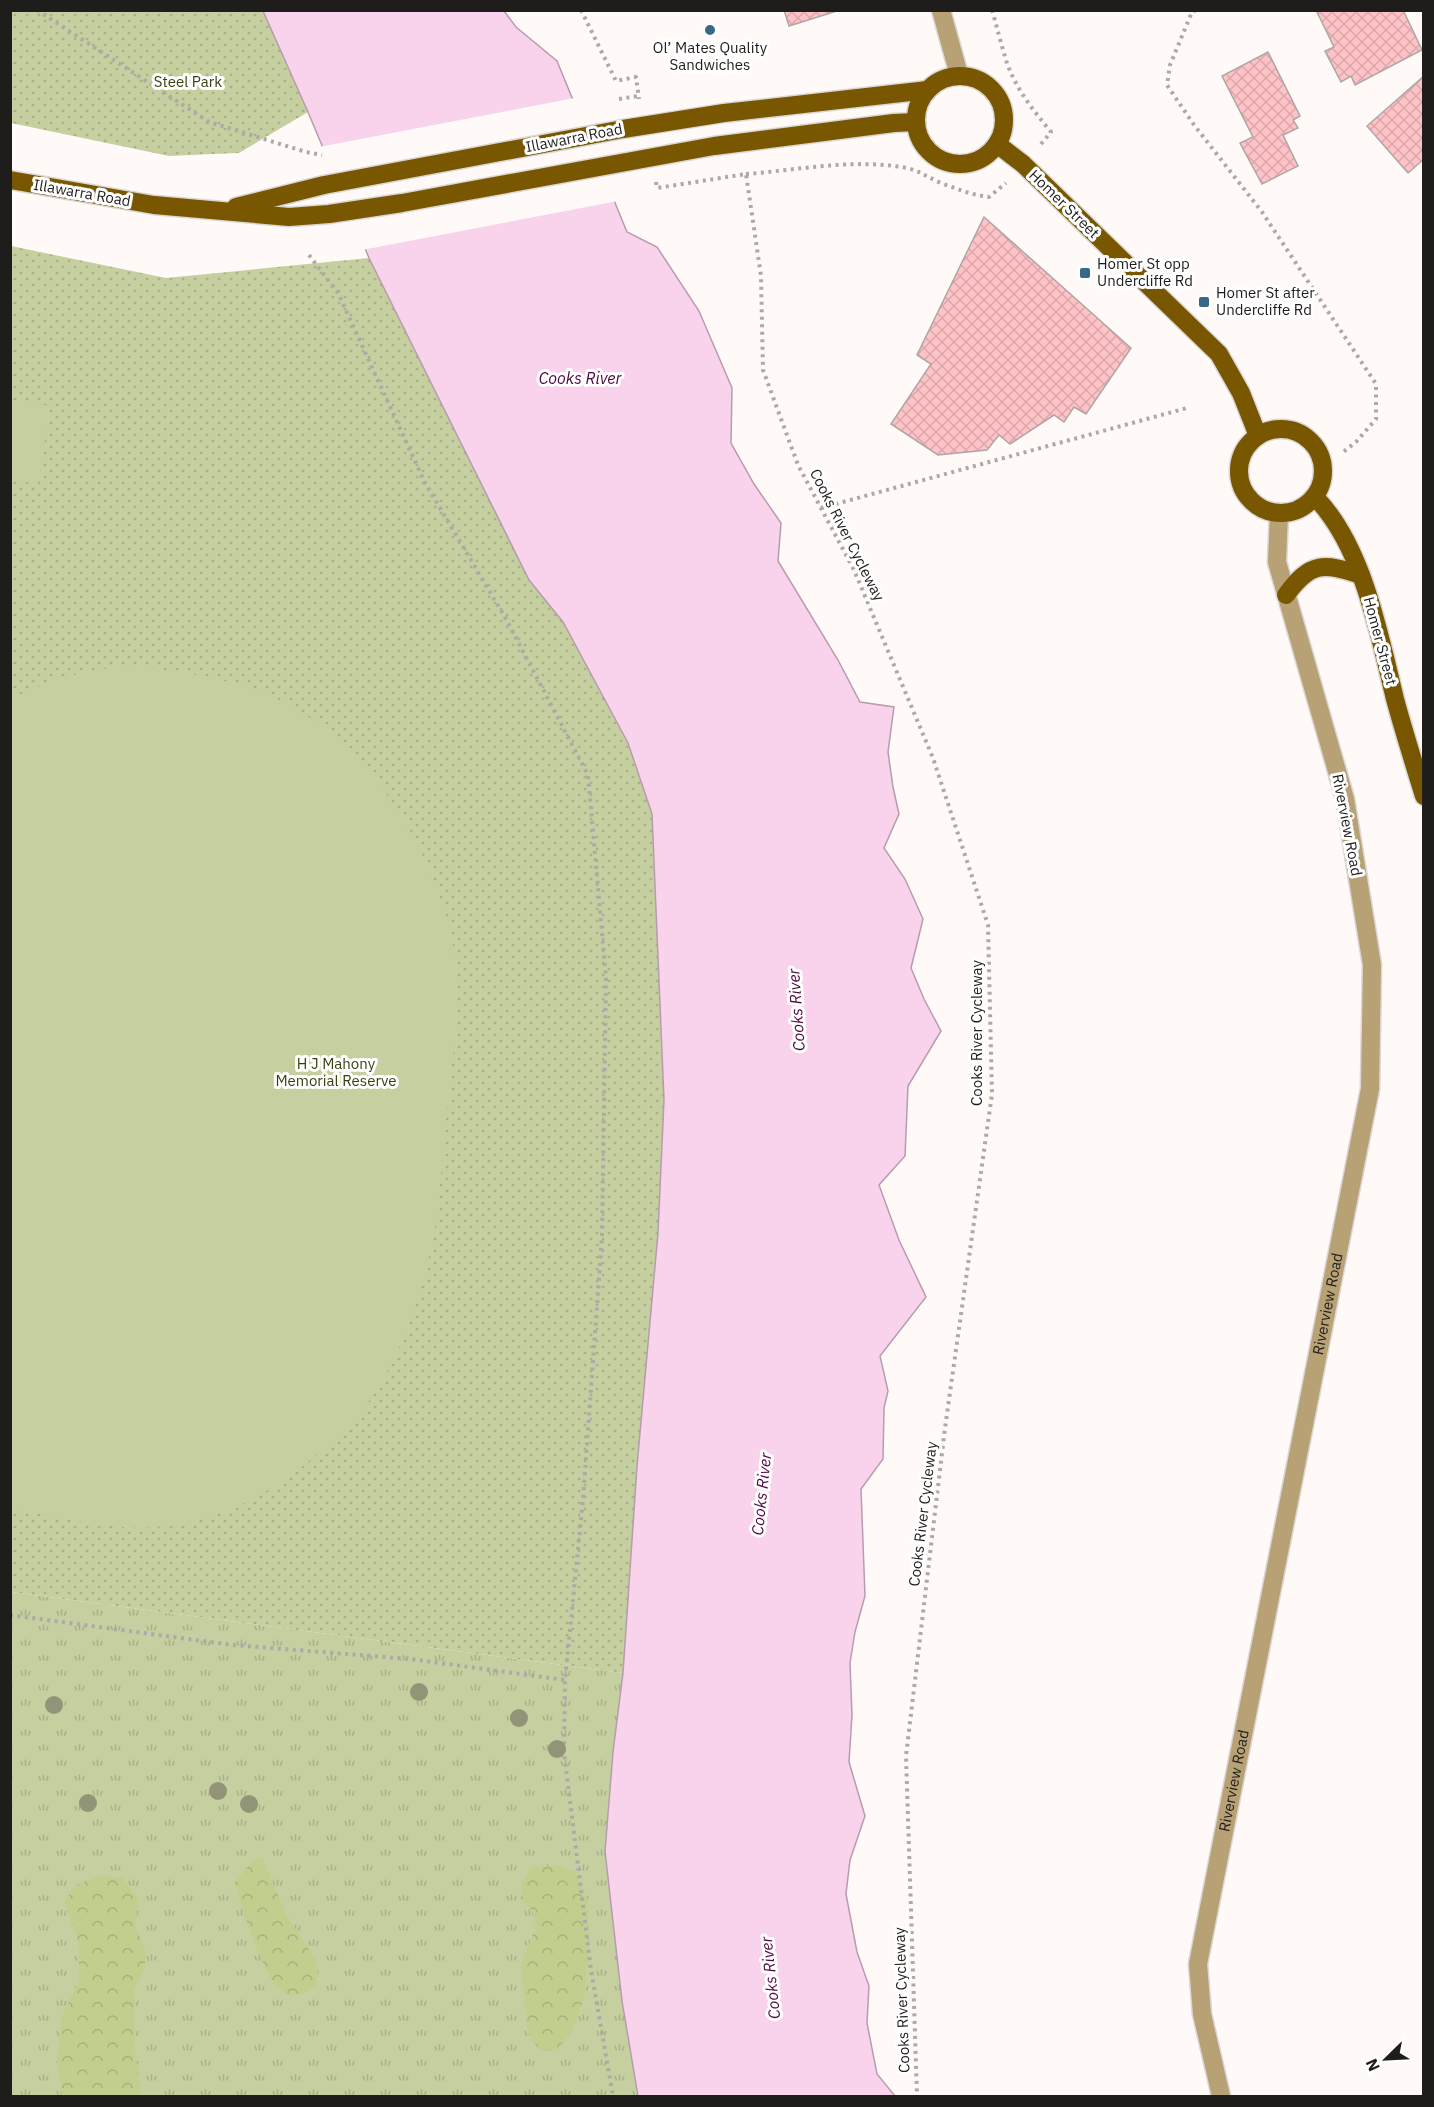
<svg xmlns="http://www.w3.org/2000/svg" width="1434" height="2107" viewBox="0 0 1434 2107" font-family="'IBM Plex Sans',sans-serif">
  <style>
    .grass { fill: url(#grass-tufts) }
    .forest { fill: url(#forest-crowns) }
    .park { fill: url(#park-dots) }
    .garden { fill: #c5cfa0 }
    .water { fill: #f8d3eb; stroke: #b79cad; stroke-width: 1.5 }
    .pier { fill: #fffaf7 }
    .building { fill: url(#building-cross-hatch); stroke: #aea6a6; stroke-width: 1.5 }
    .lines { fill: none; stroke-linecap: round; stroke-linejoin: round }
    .minor-casing { stroke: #dbd7d4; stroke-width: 21 }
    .major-casing { stroke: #dbd7d4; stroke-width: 21 }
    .path { stroke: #ada9a7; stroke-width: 4; stroke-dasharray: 3 4.5; stroke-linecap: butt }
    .minor { stroke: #b8a175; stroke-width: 18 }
    .major { stroke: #795700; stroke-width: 18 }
    .tree { fill: #929478 }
    .poi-dot { fill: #356986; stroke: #fff; stroke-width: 2 }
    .labels { text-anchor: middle; stroke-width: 6; stroke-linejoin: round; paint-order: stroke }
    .poi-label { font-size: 15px; fill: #1f1d1b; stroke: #fff; text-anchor: start }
    .park-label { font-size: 15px; fill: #384010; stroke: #fff }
    .street-label { font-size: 15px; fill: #1f1d1b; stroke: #fff }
    .water-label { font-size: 16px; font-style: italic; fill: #4d073e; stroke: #fff }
  </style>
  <defs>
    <pattern id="grass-tufts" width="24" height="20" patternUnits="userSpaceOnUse" patternTransform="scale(1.5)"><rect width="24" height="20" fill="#c5cfa0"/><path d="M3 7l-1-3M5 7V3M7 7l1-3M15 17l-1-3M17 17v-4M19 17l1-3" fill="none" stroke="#a9b189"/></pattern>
    <pattern id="forest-crowns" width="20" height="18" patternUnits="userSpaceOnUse" patternTransform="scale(1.5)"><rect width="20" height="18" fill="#c1cf8e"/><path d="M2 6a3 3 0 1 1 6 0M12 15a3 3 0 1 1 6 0" fill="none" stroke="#a5b17a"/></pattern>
    <pattern id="park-dots" width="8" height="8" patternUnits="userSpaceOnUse" patternTransform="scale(1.5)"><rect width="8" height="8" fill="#c5cfa0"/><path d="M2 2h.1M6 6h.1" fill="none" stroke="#a9b189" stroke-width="1.8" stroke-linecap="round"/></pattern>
    <pattern id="building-cross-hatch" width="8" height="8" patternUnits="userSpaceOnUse" patternTransform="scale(1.5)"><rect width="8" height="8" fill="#ffc3c7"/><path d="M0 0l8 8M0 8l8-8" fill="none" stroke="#daa7aa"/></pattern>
  </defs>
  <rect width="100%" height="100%" fill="#fffaf7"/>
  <path class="grass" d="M11,1592L623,1673L613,1752L605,1851L622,2001L638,2096H11Z"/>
  <g class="forest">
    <path d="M258,1858L263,1859L286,1914L315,1959L318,1969L316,1986L302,1994L286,1995C283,1992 279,1989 276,1986C263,1971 239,1903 235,1882L249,1865Z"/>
    <path d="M559,1865L576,1873L587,1898L589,1942L585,1995L572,2032L557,2049L539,2050L528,2032L521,1965L536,1926L532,1910L521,1899L522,1883L531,1867Z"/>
    <path d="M101,1876L123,1878L139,1900L135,1925L146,1952L144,1970L134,1990L135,2049L141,2096H62L57,2063L61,2018L79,1980V1945L64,1901L78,1884Z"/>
  </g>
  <g class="park">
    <path d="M10,11H263L308,112L239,153L212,154L169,156L11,123Z"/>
    <path d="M11,246L166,278L369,258L529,580L563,622L628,743L652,814L664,1100L658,1233L637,1466L623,1673L11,1592Z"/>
  </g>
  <g class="garden">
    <path d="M11,400L50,406L38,484L11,480Z"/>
    <path d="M134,665C179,673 228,677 271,696C351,732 411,814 439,895C443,908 449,921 451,933C463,1001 451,1072 444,1140C441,1169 440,1198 435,1227C423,1293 400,1364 357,1417C341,1435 321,1451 303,1466C262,1499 209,1523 156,1527C108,1531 57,1516 10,1508L11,699C53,678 87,670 134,665Z"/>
  </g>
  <path class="water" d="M263,11H504L516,27L557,61L627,232L657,247L699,311L732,388L731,443L754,484L781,523L778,561L838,660L860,702L894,707L888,752L893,787L899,814L884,848L905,879L923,919L911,968L924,999L941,1031L908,1086L905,1156L879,1185L899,1240L926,1297L880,1356L888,1391L884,1408L883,1459L861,1489L865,1596L855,1632L850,1663L852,1715L849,1762L865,1816L850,1860L846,1894L857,1952L869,1986L867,2023L877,2074L895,2096H638L622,2001L605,1851L613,1752L623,1673L637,1466L658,1233L664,1100L652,814L628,743L563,622L529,580L369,258L308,112Z"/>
  <path class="pier" d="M575,98L618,201L362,250L319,147Z"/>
  <g class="building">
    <path d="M784,10H837V11L789,26Z"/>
    <path d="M1316,10H1403L1422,50L1355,85L1351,76L1341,82L1325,51L1334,47Z"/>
    <path d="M1268,52L1300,116L1293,120L1298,128L1283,135L1298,166L1262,184L1240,143L1253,137L1222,76Z"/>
    <path d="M1424,76V159L1408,173L1367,126Z"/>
    <path d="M984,217L1131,348L1086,414L1074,407L1064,422L1054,415L1010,444L999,435L987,450L938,455L891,424L931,364L917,355Z"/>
  </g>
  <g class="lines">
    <defs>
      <g id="minor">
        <path d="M941,10L959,75"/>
        <path id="s1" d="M1221,2096L1202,2014L1198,1964L1370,1089L1372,965L1345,799L1277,562L1279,513"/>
      </g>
      <g id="major">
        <circle cx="960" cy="120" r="44"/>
        <path d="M997,144L1023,164L1219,354L1241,393L1258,436"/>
        <path d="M10,180L154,205L289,217L329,214L402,203L714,146L894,123L916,122"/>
        <path d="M236,207L324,185L623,129L724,113L928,90"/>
        <circle cx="1281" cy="471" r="42"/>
        <path d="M1315,497C1363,546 1379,634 1395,699C1404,732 1414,764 1424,796"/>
        <path d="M1286,595C1311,561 1323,563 1361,575"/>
      </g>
    </defs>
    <use href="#minor" class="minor-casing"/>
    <use href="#major" class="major-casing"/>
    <g class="path">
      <path d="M37,10L209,122L306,152L322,155"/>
      <path d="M581,10L616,81L636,77L639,99"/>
      <path d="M992,10C997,27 1001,44 1006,60C1015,88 1033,110 1051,132L1041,144"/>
      <path d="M1196,10L1192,12L1170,65L1167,85L1194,125L1262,212L1376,384V419L1356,442L1342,453"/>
      <path d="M619,99L638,96"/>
      <path d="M746,174C799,170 854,158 907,168C920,171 929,178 941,183C957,189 972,195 989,197L1006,183"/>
      <path d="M656,182L657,188L746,174L761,276L763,370L798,465L854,570L933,758L988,925L992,1094L945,1428L906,1756L917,2096"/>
      <path d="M309,255L338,293L424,481L506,619L588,775L606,978L602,1237L583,1499L565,1680L564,1753L591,1970L613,2096"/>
      <path d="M821,508L1187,408"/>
      <path d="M10,1615L233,1645L410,1659L565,1680"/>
    </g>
    <use href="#minor" class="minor"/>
    <use href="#major" class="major"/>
  </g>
  <g class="tree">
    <circle cx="419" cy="1692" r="9"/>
    <circle cx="54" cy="1705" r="9"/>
    <circle cx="519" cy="1718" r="9"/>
    <circle cx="557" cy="1749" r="9"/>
    <circle cx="218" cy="1791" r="9"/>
    <circle cx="88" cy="1803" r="9"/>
    <circle cx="249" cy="1804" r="9"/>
  </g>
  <g class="poi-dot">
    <circle cx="710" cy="30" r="6"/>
    <rect x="1079" y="267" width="12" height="12" rx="3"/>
    <rect x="1198" y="296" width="12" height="12" rx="3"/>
  </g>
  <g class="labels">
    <g class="poi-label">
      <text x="710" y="53" text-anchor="middle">Ol’ Mates Quality<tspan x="710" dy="17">Sandwiches</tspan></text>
      <text x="1097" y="269">Homer St opp<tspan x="1097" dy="17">Undercliffe Rd</tspan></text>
      <text x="1216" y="298">Homer St after<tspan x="1216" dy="17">Undercliffe Rd</tspan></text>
    </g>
    <g class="park-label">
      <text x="188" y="87">Steel Park</text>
      <text x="336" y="1069">H J Mahony<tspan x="336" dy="17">Memorial Reserve</tspan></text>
    </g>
    <g class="street-label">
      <text transform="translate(574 138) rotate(-11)" y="5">Illawarra Road</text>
      <text transform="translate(82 193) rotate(10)" y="5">Illawarra Road</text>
      <text transform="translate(1064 204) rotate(44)" y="5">Homer Street</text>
      <text transform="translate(847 535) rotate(63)" y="5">Cooks River Cycleway</text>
      <text transform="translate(1380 641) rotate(75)" y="5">Homer Street</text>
      <text transform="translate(1347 825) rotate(79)" y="5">Riverview Road</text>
      <text transform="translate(977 1033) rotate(-90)" y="5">Cooks River Cycleway</text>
      <text dy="5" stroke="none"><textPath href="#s1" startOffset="807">Riverview Road</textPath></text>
      <text transform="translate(923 1514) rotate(-83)" y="5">Cooks River Cycleway</text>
      <text dy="5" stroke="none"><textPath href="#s1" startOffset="321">Riverview Road</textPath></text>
      <text transform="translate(902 2000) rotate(-92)" y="5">Cooks River Cycleway</text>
    </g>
    <g class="water-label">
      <text x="580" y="384">Cooks River</text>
      <text transform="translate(796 1010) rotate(-94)" y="6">Cooks River</text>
      <text transform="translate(761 1494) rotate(-84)" y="6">Cooks River</text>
      <text transform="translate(770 1978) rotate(-96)" y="6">Cooks River</text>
    </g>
  </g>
  <rect width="1434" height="2107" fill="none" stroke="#1f1d1b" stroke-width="24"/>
  <g transform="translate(1386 2059) rotate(246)" stroke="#ffffff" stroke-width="4.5" paint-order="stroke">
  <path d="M0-4.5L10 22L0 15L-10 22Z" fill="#1f1d1b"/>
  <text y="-9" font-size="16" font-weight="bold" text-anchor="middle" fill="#1f1d1b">N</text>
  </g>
</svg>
